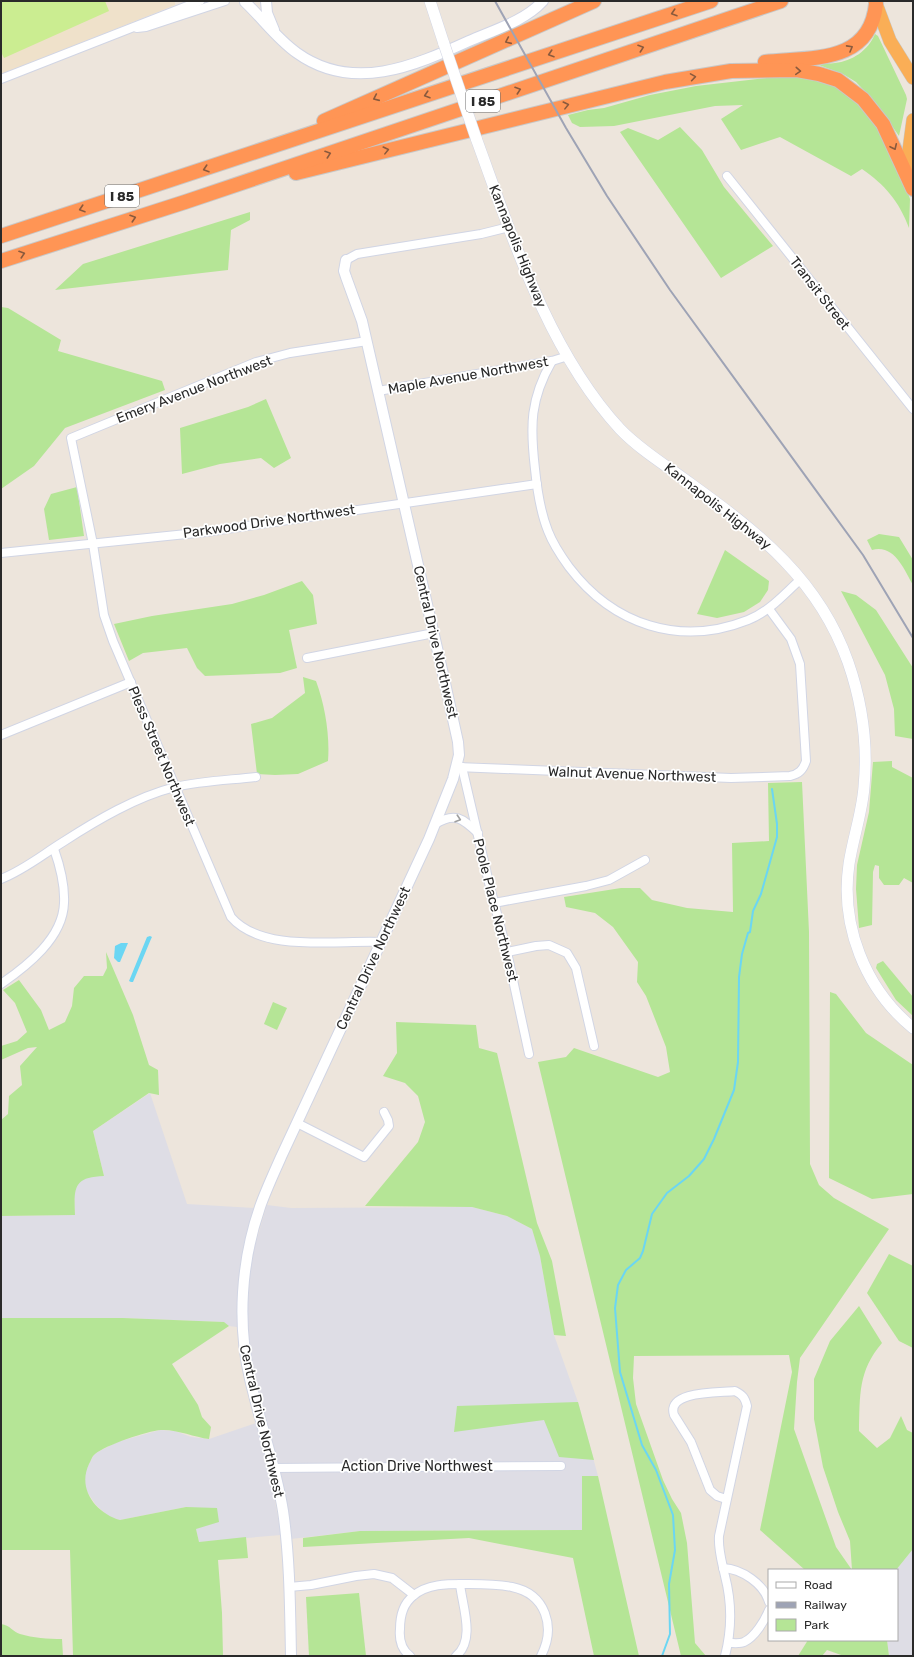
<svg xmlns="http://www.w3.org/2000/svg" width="914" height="1657" viewBox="0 0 914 1657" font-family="Rubik,sans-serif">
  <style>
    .industrial { fill: #dedde5 }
    .education { fill: #efe1ca }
    .green { fill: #b5e596 }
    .pitch { fill: #cbed91 }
    .water { fill: #6bd6f3 }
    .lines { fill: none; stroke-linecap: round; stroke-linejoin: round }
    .stream { stroke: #6bd6f3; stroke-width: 2 }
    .minor-casing { stroke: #d1d5e4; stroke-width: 10 }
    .tertiary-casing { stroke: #d1d5e4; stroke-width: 12 }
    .secondary-casing { stroke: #d1d5e4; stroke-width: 12 }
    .trunk-casing { stroke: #c8c8c8; stroke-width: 14 }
    .motorway-casing { stroke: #c8c8c8; stroke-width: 16 }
    .minor { stroke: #fff; stroke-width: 8 }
    .tertiary { stroke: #fff; stroke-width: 10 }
    .secondary { stroke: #fff; stroke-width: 11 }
    .trunk { stroke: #faae56; stroke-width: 13 }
    .motorway { stroke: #ff9555; stroke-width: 14 }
    .rail { stroke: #9ea3b5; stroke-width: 2 }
    .secondary-bridge-casing { stroke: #d1d5e4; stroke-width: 12; stroke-linecap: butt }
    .secondary-bridge { stroke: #fff; stroke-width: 11 }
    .oneway { stroke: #8a5a3d }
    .oneway2 { stroke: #9f9f9f }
    .labels { text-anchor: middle; stroke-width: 3.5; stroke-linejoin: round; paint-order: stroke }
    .shield { fill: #fff; stroke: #6a6a6a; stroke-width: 1 }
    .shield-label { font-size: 13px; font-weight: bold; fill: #2a2a2a }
    .street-label { font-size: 14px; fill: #2a2a2a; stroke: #fff }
  </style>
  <rect width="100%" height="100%" fill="#ede5dc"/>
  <g class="industrial">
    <path d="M150,1093L187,1204L254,1208L240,1265L237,1327L229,1326L224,1322L123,1318H1V1216L75,1215L74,1191L80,1180L92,1176H104L93,1131Z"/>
    <path d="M267,1205L291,1208L472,1207L507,1216L532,1229L540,1256L554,1335L578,1402L598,1476H582V1530L360,1531L291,1539L277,1459L250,1357L246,1317L252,1256Z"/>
    <path d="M256,1423L269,1469L281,1535L199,1542L196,1529L186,1507L120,1520L109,1517L96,1505L84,1487L85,1472L94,1454L117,1442L160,1430L175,1431L191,1437L209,1439Z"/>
    <path d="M913,1549V1656H889L887,1640H897L896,1570Z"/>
  </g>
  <path class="education" d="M1,1H175V5L1,75Z"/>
  <g class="green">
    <path d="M875,34L878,36L906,95L907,99L899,136L876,103L856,82L843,74L819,65C824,63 830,64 835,63C852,61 868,51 875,34Z"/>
    <path d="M794,75L825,79L867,103L902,175L910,199L909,228C899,201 885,185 862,169L851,176L780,137L741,150L721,119L743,105L715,106L614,126L580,127L572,123L568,115L588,110L604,108L650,95L696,86Z"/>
    <path d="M680,127L702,150L724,187L773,246L721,278L620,132L628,128L658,140Z"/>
    <path d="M250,212V220L231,230L228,270L55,290L83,264Z"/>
    <path d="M1,307L8,308L61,340L58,351L162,381L165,390L65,428L34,466L1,489Z"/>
    <path d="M266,399L291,458L274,468L261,458L220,464L182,474L180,428L248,407Z"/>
    <path d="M77,487L84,536L49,540L44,509L51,494Z"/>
    <path d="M879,534L899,537L913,560V585C904,570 895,544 872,550L867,540Z"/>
    <path d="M725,550L769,581L768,590L760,602L744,612L717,618L697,614Z"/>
    <path d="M302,581L313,595L317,624L289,630L297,668L280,673L205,676L197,668L187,648L143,653L129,661L114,624L152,616L232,604L264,595Z"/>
    <path d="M841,591L856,595L876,610L913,668V739L895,736L894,709L885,675Z"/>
    <path d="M303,677L316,681C325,705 330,736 328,761L298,774L275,775L257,774L251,724L272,718L305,693Z"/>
    <path d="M892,761V767L913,778V883L904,878L899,885H884L879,878V866L875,865L873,872L872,925L859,928L856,889L857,865L869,812L873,762Z"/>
    <path d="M802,782L809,932L810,1164L819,1185L834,1198L889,1229L800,1358L797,1382L794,1429L836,1547L852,1570L850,1541L838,1512L823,1467L814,1419V1379L830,1341L859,1306L882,1343C858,1371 860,1395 859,1431L877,1448L890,1438L901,1416L907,1430L913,1433V1549L896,1570H805L760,1530L792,1372L789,1355L634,1356L633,1378L636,1404L663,1480L672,1499L681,1513L687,1543L695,1643L706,1656H681L538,1062L566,1057L574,1048L658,1077L670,1072L666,1047L646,996L637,982L638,962L613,927L595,913L566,907L564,897L621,888H640L652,900L687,908L733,912L732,843L769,841L768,783Z"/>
    <path d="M106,952L133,1015L149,1065L158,1070L159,1095L149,1093L93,1131L104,1176C73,1177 74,1188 75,1215L1,1216V1120L8,1114L9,1096L22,1085L20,1066L37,1047L28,1048L1,1060V1046L17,1041L27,1032L15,1003L3,990L19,980L41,1010L49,1030L65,1022L72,1006L74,988L84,976H103L107,968Z"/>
    <path d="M883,961L913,997V1016L896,1000L876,968L877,964Z"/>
    <path d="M830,992L836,994L866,1033L913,1065V1194L872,1199L829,1178Z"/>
    <path d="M273,1002L287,1008L277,1030L264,1024Z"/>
    <path d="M396,1022L476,1025L479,1048L497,1053L537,1223L552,1261L566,1336L554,1335L540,1256L532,1229L507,1216L472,1207L365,1206L418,1142L425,1122L418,1096L405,1083L383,1076L397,1053Z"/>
    <path d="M889,1254L913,1266V1348L899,1341L867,1293Z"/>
    <path d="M1,1318H123L224,1322L229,1326L172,1364L198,1405L202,1417L211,1427L209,1439C194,1437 176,1429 161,1430C147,1431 106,1445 95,1454C92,1456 91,1461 89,1464C77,1489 96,1513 120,1520L186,1507L217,1508L219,1522L196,1529L199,1542L246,1537L248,1558L218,1560L222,1613L223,1656H73L70,1550H1Z"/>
    <path d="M578,1402L594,1460L559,1457L544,1420L454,1432L457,1406Z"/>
    <path d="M582,1476H598L639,1656H594L573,1558L469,1538L303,1547V1538L360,1531L582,1530Z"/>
    <path d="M359,1593L366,1656H309L306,1597Z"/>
    <path d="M1,1624C10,1625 13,1632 20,1634C33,1638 48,1639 62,1639L63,1656H1Z"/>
    <path d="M808,1640H887L889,1656H844L827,1650L822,1656H798Z"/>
  </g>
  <path class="pitch" d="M1,1H105L109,11L4,58L1,52Z"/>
  <g class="water">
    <path d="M150,936L152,937L151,939L133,982H131L129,981L147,937Z"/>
    <path d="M121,943H128L120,962H118L114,958L115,946Z"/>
  </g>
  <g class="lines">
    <path class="stream" d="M662,1656L670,1634L669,1584L675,1550L673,1515L656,1470L642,1445L620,1372L615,1308L618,1285L626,1270L640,1258L643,1251L652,1214L667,1193L689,1176L704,1159L714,1139L734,1090L738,1062L739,977L742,954L748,933L750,932L753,911L761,894L777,837V824L772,789"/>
    <defs>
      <g id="minor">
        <path d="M137,28L146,27L225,1"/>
        <path d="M1,79L200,1"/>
        <path d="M727,176L913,409"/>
        <path d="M346,260L357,254L481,234L509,227"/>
        <path d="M367,341L290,353L256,362L71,438L93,544L104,615L113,641L231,917C262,953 336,940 381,942"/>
        <path d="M552,361C530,399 530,426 535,469C537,489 540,511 548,531C553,544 561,556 569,567C613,625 680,647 748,620C769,612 784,594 801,579"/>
        <path d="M378,391L552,361L568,356"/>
        <path d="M1,553L206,532L537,484"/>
        <path d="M307,658L434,633"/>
        <path d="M1,735L131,682"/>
        <path d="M457,767L731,778L790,776C799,774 803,770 806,761L800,664L791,639L769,609"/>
        <path d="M462,767L489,883L507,952L529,1054"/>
        <path d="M435,824C455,812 462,818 478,833"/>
        <path d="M1,879C24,870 42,855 63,842C97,820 136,797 175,787C201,781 230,780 256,777"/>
        <path d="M494,903L586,886L609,880L645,860"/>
        <path d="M507,952L536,946L549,945L567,953L576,968L594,1046"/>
        <path d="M1,984C27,966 63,938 64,903C65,884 60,866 54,849"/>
        <path d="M297,1123L364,1157L389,1126L388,1120L384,1112"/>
        <path d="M273,1468L561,1466"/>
        <path d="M723,1568C742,1569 764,1584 769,1602"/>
        <path d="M289,1587L311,1585L356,1576L374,1574L392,1578L414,1595"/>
        <path d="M729,1643C733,1643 740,1644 744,1642C755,1637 765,1620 769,1610"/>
        <path d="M410,1656C401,1649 399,1639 400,1629C400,1616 403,1604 413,1596C428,1583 450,1584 469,1584C483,1584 498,1584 512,1587C546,1594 556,1627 541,1656"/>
        <path d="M456,1656C476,1640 462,1605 460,1584"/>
        <path d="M725,1656C732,1629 732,1603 725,1576C722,1562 718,1550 719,1536L747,1406C745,1398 743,1395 735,1391C721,1393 666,1390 674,1415L691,1442L710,1490L717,1496L726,1499"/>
      </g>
      <g id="tertiary">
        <path d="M266,1L267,13L274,30"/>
        <path d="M245,2C263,19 277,39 297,53C353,93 414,66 469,41C494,30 525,21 543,1"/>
        <path d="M291,1656C290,1608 290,1559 283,1511C276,1466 260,1423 250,1379C237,1323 241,1262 260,1207C266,1190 274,1173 281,1157L429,839L453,779L459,755L458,742L443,674L362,321L346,277L344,271L346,260"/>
      </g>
      <g id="secondary">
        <path d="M430,1L444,44"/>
        <path d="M476,138C512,236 548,351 620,429C640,450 667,466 691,484C759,533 819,580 848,662C862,702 868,745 864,787C862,813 853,838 849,864C840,925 865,989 913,1028"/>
      </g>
      <g id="trunk">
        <path d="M875,1L890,41L913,78"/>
        <path d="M912,181L909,150L913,120"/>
      </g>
      <g id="motorway">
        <path d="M765,62C812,57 870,64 876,4"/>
        <path d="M324,121L594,1"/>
        <path d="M296,173L665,82L731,71L797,70L819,74L838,80L863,99L883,124L913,189"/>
        <path d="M1,236L711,1"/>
        <path d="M1,261L185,202L781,1"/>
      </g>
    </defs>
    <use href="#minor" class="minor-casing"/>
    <use href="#tertiary" class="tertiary-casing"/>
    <use href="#secondary" class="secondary-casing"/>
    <use href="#trunk" class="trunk-casing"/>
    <use href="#motorway" class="motorway-casing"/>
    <use href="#minor" class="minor"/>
    <use href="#tertiary" class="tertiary"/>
    <use href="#secondary" class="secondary"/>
    <use href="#trunk" class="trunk"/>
    <use href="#motorway" class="motorway"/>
    <path class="rail" d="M495,1L566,128L607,196L670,290L863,555L913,638"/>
    <defs>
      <path id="secondary-bridge" d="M444,44L476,138"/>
    </defs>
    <use href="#secondary-bridge" class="secondary-bridge-casing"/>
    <use href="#secondary-bridge" class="secondary-bridge"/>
  </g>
  <defs><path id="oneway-chevron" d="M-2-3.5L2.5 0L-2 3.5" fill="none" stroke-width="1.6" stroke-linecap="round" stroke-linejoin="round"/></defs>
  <g class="oneway">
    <use href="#oneway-chevron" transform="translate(674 13) rotate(162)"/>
    <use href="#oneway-chevron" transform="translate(508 41) rotate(156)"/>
    <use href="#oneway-chevron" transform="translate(641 48) rotate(-19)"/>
    <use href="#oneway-chevron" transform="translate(850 48) rotate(-29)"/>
    <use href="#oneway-chevron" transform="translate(551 54) rotate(162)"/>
    <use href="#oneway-chevron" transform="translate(798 71) rotate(4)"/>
    <use href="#oneway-chevron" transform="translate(693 77) rotate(-9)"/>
    <use href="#oneway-chevron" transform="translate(518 90) rotate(-19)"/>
    <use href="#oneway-chevron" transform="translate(427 95) rotate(162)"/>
    <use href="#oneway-chevron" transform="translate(376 98) rotate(156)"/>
    <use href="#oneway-chevron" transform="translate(566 105) rotate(-14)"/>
    <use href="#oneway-chevron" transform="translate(894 147) rotate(65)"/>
    <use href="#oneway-chevron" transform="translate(386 150) rotate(-14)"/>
    <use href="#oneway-chevron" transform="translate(328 154) rotate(-19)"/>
    <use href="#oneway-chevron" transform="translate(206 169) rotate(162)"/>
    <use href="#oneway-chevron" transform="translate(82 209) rotate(162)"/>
    <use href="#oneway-chevron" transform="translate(133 218) rotate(-18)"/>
    <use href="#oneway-chevron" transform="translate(22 254) rotate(-18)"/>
  </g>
  <use class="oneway2" href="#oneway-chevron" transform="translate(458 819) rotate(18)"/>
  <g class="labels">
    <g class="shield">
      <rect x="466" y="90" width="34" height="22" rx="3"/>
      <rect x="105" y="185" width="34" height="22" rx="3"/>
    </g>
    <g class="shield-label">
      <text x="483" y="106">I 85</text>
      <text x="122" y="201">I 85</text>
    </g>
    <g class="street-label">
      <text transform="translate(518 246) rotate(68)" y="5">Kannapolis Highway</text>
      <text transform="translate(820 293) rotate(52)" y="5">Transit Street</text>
      <text transform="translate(468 375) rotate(-10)" y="5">Maple Avenue Northwest</text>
      <text transform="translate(194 389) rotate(-21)" y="5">Emery Avenue Northwest</text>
      <text transform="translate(718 506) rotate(38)" y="5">Kannapolis Highway</text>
      <text transform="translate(269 521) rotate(-8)" y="5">Parkwood Drive Northwest</text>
      <text transform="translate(436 642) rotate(77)" y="5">Central Drive Northwest</text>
      <text transform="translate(162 756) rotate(67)" y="5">Pless Street Northwest</text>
      <text transform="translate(632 774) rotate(2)" y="5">Walnut Avenue Northwest</text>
      <text transform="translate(496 910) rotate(76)" y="5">Poole Place Northwest</text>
      <text transform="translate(373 958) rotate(-65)" y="5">Central Drive Northwest</text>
      <text transform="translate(262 1421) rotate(77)" y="5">Central Drive Northwest</text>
      <text x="417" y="1471">Action Drive Northwest</text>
    </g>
  </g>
  <rect width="914" height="1657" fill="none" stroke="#2a2a2a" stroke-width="4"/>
  <rect x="768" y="1569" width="130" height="72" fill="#ffffff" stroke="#aaaaaa"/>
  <rect x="776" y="1582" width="20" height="6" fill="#ffffff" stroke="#aaaaaa"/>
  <text x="804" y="1589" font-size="12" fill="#2a2a2a">Road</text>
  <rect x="776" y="1602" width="20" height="6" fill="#9ea3b5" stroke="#aaaaaa"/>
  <text x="804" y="1609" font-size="12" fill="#2a2a2a">Railway</text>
  <rect x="776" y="1619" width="20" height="12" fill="#b5e596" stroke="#aaaaaa"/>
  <text x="804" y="1629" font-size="12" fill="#2a2a2a">Park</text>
</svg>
